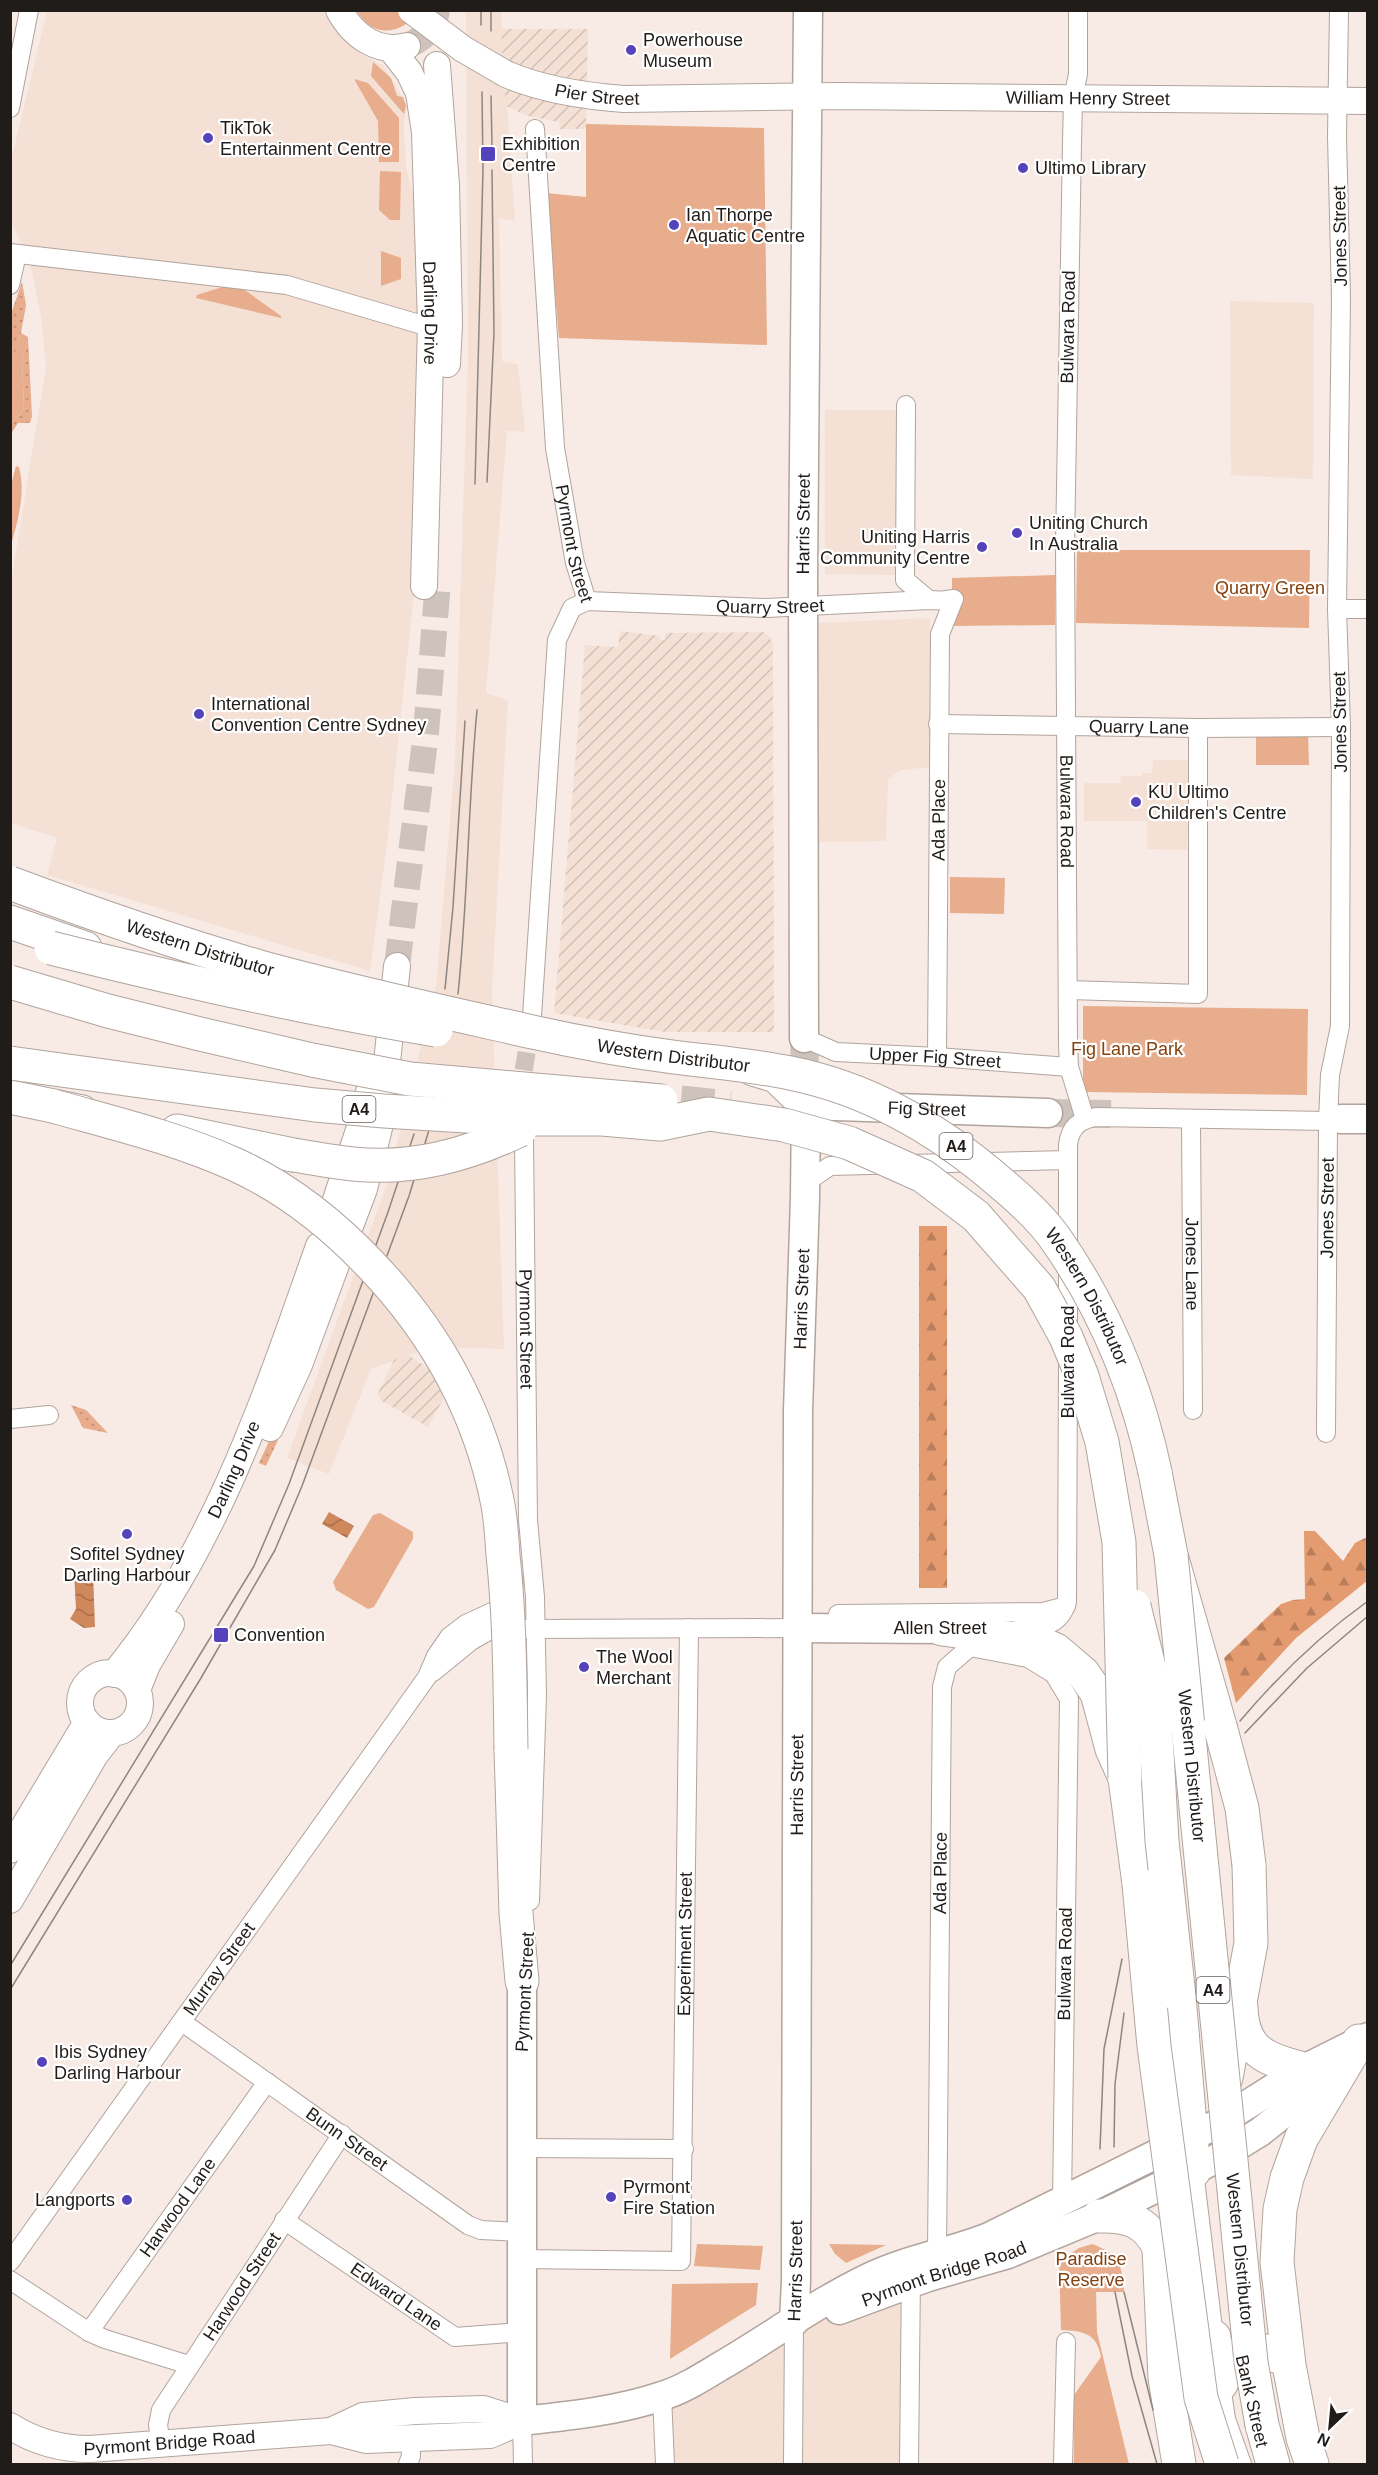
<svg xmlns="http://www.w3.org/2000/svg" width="1378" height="2475" viewBox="0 0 1378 2475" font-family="Arial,sans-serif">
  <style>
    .built { fill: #f4e0d5 }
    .industrial { fill: url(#industrial-furrows) }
    .green { fill: #e8ad8c }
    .forest { fill: url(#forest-firs) }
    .garden { fill: url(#garden-dots) }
    .water { fill: url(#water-waves) }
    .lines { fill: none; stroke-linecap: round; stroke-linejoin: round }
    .street-tunnel { stroke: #cdc2bc; stroke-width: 18; stroke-dasharray: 18 9; stroke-linecap: butt }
    .secondary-tunnel { stroke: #cdc2bc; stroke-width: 26; stroke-dasharray: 26 13; stroke-linecap: butt }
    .primary-tunnel { stroke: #cdc2bc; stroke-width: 28; stroke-dasharray: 28 14; stroke-linecap: butt }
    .highway-tunnel { stroke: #cdc2bc; stroke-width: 33; stroke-dasharray: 33 16; stroke-linecap: butt }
    .street-casing { stroke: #b0a49d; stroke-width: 20 }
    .secondary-casing { stroke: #b0a49d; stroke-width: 28 }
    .primary-casing { stroke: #b0a49d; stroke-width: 31 }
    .highway-casing { stroke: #b0a49d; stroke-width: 35 }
    .street { stroke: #fff; stroke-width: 18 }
    .secondary { stroke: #fff; stroke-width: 26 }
    .primary { stroke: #fff; stroke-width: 28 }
    .highway { stroke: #fff; stroke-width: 33 }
    .tram { stroke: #8e8581; stroke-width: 1.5 }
    .secondary-bridge-casing { stroke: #b0a49d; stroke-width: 28; stroke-linecap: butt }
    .highway-bridge-casing { stroke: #b0a49d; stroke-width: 35; stroke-linecap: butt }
    .secondary-bridge { stroke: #fff; stroke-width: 26 }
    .highway-bridge { stroke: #fff; stroke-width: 33 }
    .poi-dot { fill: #5443bb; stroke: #fff; stroke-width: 2 }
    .labels { text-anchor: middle; stroke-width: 4.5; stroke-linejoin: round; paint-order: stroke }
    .shield { fill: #fff; stroke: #63605e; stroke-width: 1.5 }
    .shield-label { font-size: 16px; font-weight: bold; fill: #201c19 }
    .poi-label { font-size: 18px; fill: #201c19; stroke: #fff; text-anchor: start }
    .street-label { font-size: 18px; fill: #201c19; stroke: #fff }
    .park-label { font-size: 18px; fill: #84410f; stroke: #fff }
  </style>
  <defs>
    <pattern id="industrial-furrows" width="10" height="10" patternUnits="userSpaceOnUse" patternTransform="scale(1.5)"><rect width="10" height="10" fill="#f4e0d5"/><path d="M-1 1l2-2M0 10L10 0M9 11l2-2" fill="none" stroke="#d1c0b6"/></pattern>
    <pattern id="forest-firs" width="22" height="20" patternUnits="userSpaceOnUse" patternTransform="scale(1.5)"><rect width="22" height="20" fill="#e59b70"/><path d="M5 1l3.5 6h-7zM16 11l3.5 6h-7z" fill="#b97e5b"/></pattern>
    <pattern id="garden-dots" width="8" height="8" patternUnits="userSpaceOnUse" patternTransform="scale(1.5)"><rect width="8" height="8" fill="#e8ad8c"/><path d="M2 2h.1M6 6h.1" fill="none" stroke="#c79478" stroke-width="1.8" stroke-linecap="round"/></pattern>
    <pattern id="water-waves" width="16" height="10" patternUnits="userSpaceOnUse" patternTransform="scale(1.5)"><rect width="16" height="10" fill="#cf875c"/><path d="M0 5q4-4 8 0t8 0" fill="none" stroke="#a86e4b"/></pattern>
  </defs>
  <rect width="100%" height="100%" fill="#f8ebe5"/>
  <g class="built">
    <path d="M47,11H322L356,51L384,66L407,105L404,125L406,168L414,198L422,400L416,575L387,845L370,971L47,875L57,838L11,823V582L46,367L41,317L30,263L11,221L10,165Z"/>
    <path d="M466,11H501L515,220L499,219L502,361L518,364L525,432L507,431L486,693L508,700L492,991L504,1349L432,1347L371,1369L329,1474L287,1458L387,1184L436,986L455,761L468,356Z"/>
    <path d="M1230,301L1314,303L1313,479L1231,475Z"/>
    <path d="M825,410H899V575L825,574Z"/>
    <path d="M930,618L933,707L932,767L900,770L888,780L886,841L819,842V623Z"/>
    <path d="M1153,760H1189L1187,850L1147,849V821H1084V783H1120L1121,776H1142L1143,773H1152Z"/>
    <path d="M911,2283L909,2464H665L662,2396L794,2322Z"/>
  </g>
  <g class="industrial">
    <path d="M501,29H588L586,129H560L559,122L528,116L506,106Z"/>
    <path d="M620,631L660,636V640H665V633L763,632L769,636L773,644L774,1032H665L554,1013L585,645L618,647Z"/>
    <path d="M408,1355L452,1383L428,1427L380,1400L378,1393L394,1360Z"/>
  </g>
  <g class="green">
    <path d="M357,11H420C402,34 374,40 357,11Z"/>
    <path d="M373,62L391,78L397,96L403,97L406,106L404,114L371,76Z"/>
    <path d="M354,79L368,83L399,118V162H379L378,121Z"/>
    <path d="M586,124L764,128L767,345L559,338L546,193L586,197Z"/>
    <path d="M380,171L401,172L400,220H390L379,210Z"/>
    <path d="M381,251L401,258V279L381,286Z"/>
    <path d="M235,283L281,316V318L196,298L197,295Z"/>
    <path d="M21,333L28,337L22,360L24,409L11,425L10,359L12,361Z"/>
    <path d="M16,466L19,467C26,493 18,520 11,545V485Z"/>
    <path d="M1077,550H1310L1309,628L1076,623Z"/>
    <path d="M1055,575V625L952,626V578Z"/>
    <path d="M1256,734H1308L1309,765H1256Z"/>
    <path d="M950,877L1005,878L1004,914L950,913Z"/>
    <path d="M1083,1006L1308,1009L1307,1095L1083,1092Z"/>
    <path d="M380,1513L413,1532V1539L374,1607L368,1609L336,1590L333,1582L373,1515Z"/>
    <path d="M697,2244L763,2246L760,2270L694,2266Z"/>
    <path d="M829,2244L886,2245L846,2263L835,2254Z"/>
    <path d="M1092,2244C1120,2254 1122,2265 1124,2292H1096L1097,2332L1129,2464H1074V2395L1101,2357C1097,2333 1083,2331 1061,2330L1059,2261L1079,2248Z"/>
    <path d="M758,2283L756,2305L670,2359L672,2284Z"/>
  </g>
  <g class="forest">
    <rect x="919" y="1226" width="28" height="362"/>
    <path d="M1304,1531H1315L1343,1561L1355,1543L1367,1537V1581L1296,1638L1236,1703L1224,1658L1281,1604L1293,1600L1305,1599Z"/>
  </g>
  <g class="garden">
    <path d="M22,282L26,305L21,333L12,362L11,314Z"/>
    <path d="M28,337L32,416L30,423H18L11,434V425L24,409L22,360Z"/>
    <path d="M71,1405L86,1410L108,1433L83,1428Z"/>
    <path d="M277,1424L284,1427L266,1466L259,1463Z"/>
  </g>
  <g class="water">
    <path d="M329,1512L354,1526L347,1538L322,1524Z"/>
    <path d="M74,1572H93L95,1627L84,1628L70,1619L76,1609Z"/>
  </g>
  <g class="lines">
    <g class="street-tunnel">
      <path d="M524,1097L523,1075L531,1024"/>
      <path d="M513,1589L522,1561"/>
    </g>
    <g class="secondary-tunnel">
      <path d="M409,45C425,38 434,28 437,10"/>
      <path d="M397,966L426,733L438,581"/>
    </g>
    <g class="primary-tunnel">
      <path d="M804,1038L806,1098"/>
      <path d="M1048,1113L1111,1114"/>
    </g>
    <path class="highway-tunnel" d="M632,1097L730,1107"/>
    <defs>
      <g id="street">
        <path id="s1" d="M1078,10V74L1073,98L1072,143L1065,546L1068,1044L1069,1067L1085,1119"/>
        <path d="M10,108L29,10"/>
        <path id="s2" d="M535,129L555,448L575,563L587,601"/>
        <path d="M10,253L287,285L419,324"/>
        <path d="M10,285L17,254"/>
        <path d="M906,405L905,580L929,600"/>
        <path d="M1337,609H1368"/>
        <path id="s3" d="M938,724L1198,728L1341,727"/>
        <path d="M1069,990L1198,994V728"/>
        <path id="s4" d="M532,1016L557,640L572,608L587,601L767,608L929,600L952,601"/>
        <path id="s5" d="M804,1038L836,1052L937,1057L1069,1067"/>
        <path id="s6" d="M937,1057L940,634L954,599L946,600"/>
        <path id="s7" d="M1191,1120L1193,1410"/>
        <path id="s8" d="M524,1139L528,1520L535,1597L537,1695L530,1901"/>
        <path d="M805,1190L811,1179L830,1166L1068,1160"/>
        <path d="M1068,1332V1145C1070,1127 1079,1120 1096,1117L1328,1121"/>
        <path d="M10,1419L49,1415"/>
        <path id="s9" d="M1326,1433L1328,1121L1330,1075L1340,1026L1341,727L1337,609L1341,298L1337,136L1339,10"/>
        <path d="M838,1614L1043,1612L1066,1606"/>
        <path d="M1020,1628C1042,1628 1060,1626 1067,1602L1068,1366"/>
        <path d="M525,1629L797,1628"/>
        <path d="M433,1672L471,1641L492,1629"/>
        <path id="s10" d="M182,2022L468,2225L481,2230L522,2232"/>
        <path d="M521,2148L684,2149"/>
        <path d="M1194,2171L1215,2345"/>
        <path id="s11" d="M284,2220L455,2337L522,2332"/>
        <path id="s12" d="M937,2255L942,1687L947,1667L970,1647L1028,1658L1054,1674L1069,1699L1062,2201"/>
        <path id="s13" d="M522,2259L681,2261L689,1628"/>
        <path id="s14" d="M10,2262L383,1739L427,1677L436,1656L449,1637L466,1624L492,1612"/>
        <path d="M10,2280L89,2332L105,2339L189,2365"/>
        <path id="s15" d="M89,2332L267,2082"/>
        <path d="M1220,2378L1226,2419L1242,2464"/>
        <path d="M662,2396L665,2464"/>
        <path d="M522,2421L523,2464"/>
        <path id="s16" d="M161,2444L158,2425L161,2410L342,2134"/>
        <path d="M408,2464L411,2456L410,2438"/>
        <path d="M793,2464L794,2322"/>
        <path d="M909,2464L911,2274"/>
        <path d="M1063,2464L1066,2342"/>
      </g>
      <g id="secondary">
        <path d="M339,10C353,36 378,54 407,46"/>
        <path id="s17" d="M391,49L409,72L419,93L425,132L431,324L424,586"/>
        <path d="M437,65L446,185L449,324L447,364"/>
        <path id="s18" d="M506,74C543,90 584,96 624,99L838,96L1368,101"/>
        <path d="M332,1212L360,1127L369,1092"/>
        <path d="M350,1226L364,1189L381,1120L397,966"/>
        <path d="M270,1428L299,1365L337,1262"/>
        <circle cx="110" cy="1703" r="30"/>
        <path id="s19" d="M114,1674C215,1552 267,1393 319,1246"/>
        <path d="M137,1690L147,1665L171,1624"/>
        <path d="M10,1850L87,1722"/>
        <path d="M10,1900L95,1755L112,1733"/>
        <path id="s20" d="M10,2426C35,2442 61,2449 90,2449L331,2431L366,2440L490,2435L522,2421"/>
        <path d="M331,2431L363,2416L415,2411L483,2409L522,2421"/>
      </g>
      <g id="primary">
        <path id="s21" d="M804,1038L803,576L808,10"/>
        <path d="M1341,1119H1368"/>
        <path d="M797,1628L942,1629"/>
        <path d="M522,1981V2421C568,2416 618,2411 662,2396C682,2390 701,2378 719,2367C769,2338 816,2303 868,2278C907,2259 949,2253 989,2237L1215,2125L1304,2069L1368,2037"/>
        <path id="s22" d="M839,2310L928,2277L1008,2254L1099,2216L1216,2159L1260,2132L1284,2113L1340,2060"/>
        <path id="s23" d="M794,2322L796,2281L798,1411L805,1198L806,1105L1048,1113"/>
      </g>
      <g id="highway">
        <path d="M10,922L85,948"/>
        <path d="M753,1069L776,1076L806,1105"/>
        <path d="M10,1097L82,1112"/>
        <path d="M177,1131L293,1155"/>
        <path d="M1155,1472L1171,1555L1220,1726"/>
        <path d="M942,1629L1038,1642L1056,1650L1083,1673L1097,1693L1112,1749L1125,1778L1139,1884"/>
        <path d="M511,1749L516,1913L522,1981"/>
        <path d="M1179,1996L1194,2171"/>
        <path d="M1241,2007C1242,2051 1266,2060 1304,2069"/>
        <path d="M1226,2078L1251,1943L1249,1865"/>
        <path d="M1099,2216C1127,2215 1147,2221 1159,2248L1165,2378L1179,2464"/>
        <path d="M1174,2367L1200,2355L1214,2337"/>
        <path d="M1221,2384L1230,2363L1241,2351H1267L1275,2356"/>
        <path d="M1262,2425L1273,2464"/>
        <path d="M1312,2464L1303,2438L1289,2365L1277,2262L1280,2209L1287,2178L1301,2139L1359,2041"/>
      </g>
    </defs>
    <use href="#street" class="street-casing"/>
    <use href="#secondary" class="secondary-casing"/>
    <use href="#primary" class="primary-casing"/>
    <use href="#highway" class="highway-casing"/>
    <use href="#street" class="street"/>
    <use href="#secondary" class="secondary"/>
    <use href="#primary" class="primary"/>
    <use href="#highway" class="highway"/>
    <g class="tram">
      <path d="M481,10V25"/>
      <path d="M491,10V31"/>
      <path d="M491,96L492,146"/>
      <path d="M487,482L494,333L492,170"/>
      <path d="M475,484L483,170L482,92"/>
      <path d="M445,989L453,907L465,721"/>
      <path d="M458,994C468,899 468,804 477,710"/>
      <path d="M1240,1721C1278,1676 1319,1636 1368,1601"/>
      <path d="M1245,1733L1307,1668L1368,1616"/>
      <path d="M10,1966L254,1566L289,1484L388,1212L414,1134"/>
      <path d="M10,1990L201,1678L275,1550L302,1486L409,1196L429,1130"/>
      <path d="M1114,2147L1115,2084L1124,2013"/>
      <path d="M1100,2149L1104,2049L1122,1959"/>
      <path d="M1115,2292L1132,2376L1157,2464"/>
      <path d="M1124,2292L1153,2410"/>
    </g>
    <defs>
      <path id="secondary-bridge" d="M411,10L463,49L506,74"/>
      <g id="highway-bridge">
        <path id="s24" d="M10,883C93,914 176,943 260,967C351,992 444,1012 537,1033C582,1043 627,1051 673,1057C712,1062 751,1065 790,1073C871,1089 940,1130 1002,1184C1021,1200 1041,1218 1055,1238C1105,1309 1137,1387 1155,1472"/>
        <path d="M51,948C178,980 307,1009 436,1030"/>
        <path d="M10,982L108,1011L200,1034L312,1060L410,1079L661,1101"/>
        <path d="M10,1063L315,1105L384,1111L516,1119H602L660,1124L709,1114L784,1125L849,1143L923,1176L976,1216L1039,1288L1066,1337L1082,1376L1102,1442L1119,1542L1125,1778"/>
        <path d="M53,1106C113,1123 176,1138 234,1164C285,1187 333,1225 371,1265C437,1334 480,1412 498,1505C501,1522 502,1539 503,1555C510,1620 510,1684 511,1749"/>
        <path d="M293,1155C313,1158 333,1162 353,1164C413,1170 467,1155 520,1130"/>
        <path id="s25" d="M1171,1555L1251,2362L1262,2425"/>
        <path d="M1134,1606L1153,1683L1162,1841L1179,1996"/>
        <path d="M1220,1726L1242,1808L1249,1865"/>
        <path d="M1139,1884L1154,2046L1201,2398L1222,2464"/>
      </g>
    </defs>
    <use href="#secondary-bridge" class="secondary-bridge-casing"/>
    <use href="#highway-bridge" class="highway-bridge-casing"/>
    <use href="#secondary-bridge" class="secondary-bridge"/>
    <use href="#highway-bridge" class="highway-bridge"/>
  </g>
  <g class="poi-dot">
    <circle cx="631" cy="50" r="6"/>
    <circle cx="208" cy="138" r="6"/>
    <rect x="480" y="146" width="16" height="16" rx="3"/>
    <circle cx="1023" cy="168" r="6"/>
    <circle cx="674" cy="225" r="6"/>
    <circle cx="1017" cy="533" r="6"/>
    <circle cx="982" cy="547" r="6"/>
    <circle cx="199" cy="714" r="6"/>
    <circle cx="1136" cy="802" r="6"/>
    <circle cx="127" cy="1534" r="6"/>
    <rect x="213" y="1627" width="16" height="16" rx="3"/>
    <circle cx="584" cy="1667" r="6"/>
    <circle cx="42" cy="2062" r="6"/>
    <circle cx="611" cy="2197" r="6"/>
    <circle cx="127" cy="2200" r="6"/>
  </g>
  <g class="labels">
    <g class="shield">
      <rect x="342.5" y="1096" width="33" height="26" rx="4.5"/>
      <rect x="939.5" y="1133" width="33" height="26" rx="4.5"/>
      <rect x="1196.5" y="1977" width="33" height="26" rx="4.5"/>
    </g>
    <g class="shield-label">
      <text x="359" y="1115">A4</text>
      <text x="956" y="1152">A4</text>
      <text x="1213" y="1996">A4</text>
    </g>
    <g class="poi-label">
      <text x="643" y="46">Powerhouse<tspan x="643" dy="21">Museum</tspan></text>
      <text x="220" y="134">TikTok<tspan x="220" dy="21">Entertainment Centre</tspan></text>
      <text x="502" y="150">Exhibition<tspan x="502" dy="21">Centre</tspan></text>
      <text x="1035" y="174">Ultimo Library</text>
      <text x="686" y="221">Ian Thorpe<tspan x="686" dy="21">Aquatic Centre</tspan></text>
      <text x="1029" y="529">Uniting Church<tspan x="1029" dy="21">In Australia</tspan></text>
      <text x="970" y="543" text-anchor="end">Uniting Harris<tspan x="970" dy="21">Community Centre</tspan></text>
      <text x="211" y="710">International<tspan x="211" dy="21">Convention Centre Sydney</tspan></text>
      <text x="1148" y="798">KU Ultimo<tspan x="1148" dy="21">Children's Centre</tspan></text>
      <text x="127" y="1560" text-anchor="middle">Sofitel Sydney<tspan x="127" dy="21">Darling Harbour</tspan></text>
      <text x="234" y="1641">Convention</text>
      <text x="596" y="1663">The Wool<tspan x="596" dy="21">Merchant</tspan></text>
      <text x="54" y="2058">Ibis Sydney<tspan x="54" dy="21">Darling Harbour</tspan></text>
      <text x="623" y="2193">Pyrmont<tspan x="623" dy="21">Fire Station</tspan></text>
      <text x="115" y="2206" text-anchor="end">Langports</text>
    </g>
    <g class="street-label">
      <text dy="6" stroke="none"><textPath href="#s18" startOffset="94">Pier Street</textPath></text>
      <text dy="6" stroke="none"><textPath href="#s18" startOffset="585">William Henry Street</textPath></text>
      <text transform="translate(1340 236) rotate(-91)" y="6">Jones Street</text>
      <text dy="6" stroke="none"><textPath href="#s17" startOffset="273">Darling Drive</textPath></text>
      <text transform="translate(1068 327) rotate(-89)" y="6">Bulwara Road</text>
      <text dy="6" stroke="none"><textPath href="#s21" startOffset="514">Harris Street</textPath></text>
      <text dy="6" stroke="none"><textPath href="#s2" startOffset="417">Pyrmont Street</textPath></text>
      <text dy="6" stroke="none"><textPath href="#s4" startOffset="612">Quarry Street</textPath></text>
      <text transform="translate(1340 722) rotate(-91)" y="6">Jones Street</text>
      <text dy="6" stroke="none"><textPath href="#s3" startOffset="201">Quarry Lane</textPath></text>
      <text dy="6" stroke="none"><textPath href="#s1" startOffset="802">Bulwara Road</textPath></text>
      <text dy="6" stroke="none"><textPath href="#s6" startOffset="237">Ada Place</textPath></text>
      <text dy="6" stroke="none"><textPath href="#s24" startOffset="201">Western Distributor</textPath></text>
      <text dy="6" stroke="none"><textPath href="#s24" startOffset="687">Western Distributor</textPath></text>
      <text dy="6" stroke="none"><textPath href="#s5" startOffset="134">Upper Fig Street</textPath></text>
      <text dy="6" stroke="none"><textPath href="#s23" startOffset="1338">Fig Street</textPath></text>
      <text dy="6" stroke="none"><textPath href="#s9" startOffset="225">Jones Street</textPath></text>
      <text dy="6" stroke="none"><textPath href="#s7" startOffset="144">Jones Lane</textPath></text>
      <text dy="6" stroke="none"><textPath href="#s24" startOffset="1190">Western Distributor</textPath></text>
      <text dy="6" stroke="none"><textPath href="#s23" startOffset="1023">Harris Street</textPath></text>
      <text dy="6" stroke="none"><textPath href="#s8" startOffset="190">Pyrmont Street</textPath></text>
      <text transform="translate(1068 1362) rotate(-90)" y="6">Bulwara Road</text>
      <text dy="6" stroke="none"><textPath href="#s19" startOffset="238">Darling Drive</textPath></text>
      <text x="940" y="1634">Allen Street</text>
      <text dy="6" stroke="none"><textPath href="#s25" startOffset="212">Western Distributor</textPath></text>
      <text dy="6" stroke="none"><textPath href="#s23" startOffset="537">Harris Street</textPath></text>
      <text dy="6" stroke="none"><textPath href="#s12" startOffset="382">Ada Place</textPath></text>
      <text dy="6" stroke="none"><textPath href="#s13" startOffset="476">Experiment Street</textPath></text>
      <text transform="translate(1065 1964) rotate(-89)" y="6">Bulwara Road</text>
      <text dy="6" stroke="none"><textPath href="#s14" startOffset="360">Murray Street</textPath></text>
      <text transform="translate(525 1992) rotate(-87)" y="6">Pyrmont Street</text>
      <text dy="6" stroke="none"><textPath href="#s10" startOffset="202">Bunn Street</textPath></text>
      <text dy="6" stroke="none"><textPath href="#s15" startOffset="153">Harwood Lane</textPath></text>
      <text dy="6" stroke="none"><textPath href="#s25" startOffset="698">Western Distributor</textPath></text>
      <text dy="6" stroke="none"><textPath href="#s23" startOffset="51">Harris Street</textPath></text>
      <text dy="6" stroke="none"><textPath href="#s22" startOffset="111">Pyrmont Bridge Road</textPath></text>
      <text dy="6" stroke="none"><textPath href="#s16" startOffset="182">Harwood Street</textPath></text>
      <text dy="6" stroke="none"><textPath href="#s11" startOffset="136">Edward Lane</textPath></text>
      <text transform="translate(1252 2401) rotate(77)" y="6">Bank Street</text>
      <text dy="6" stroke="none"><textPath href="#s20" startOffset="164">Pyrmont Bridge Road</textPath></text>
    </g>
    <g class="park-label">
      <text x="1270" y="594">Quarry Green</text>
      <text x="1127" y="1055">Fig Lane Park</text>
      <text x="1091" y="2265">Paradise<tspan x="1091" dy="21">Reserve</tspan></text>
    </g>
  </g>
  <rect width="1378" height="2475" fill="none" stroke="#201c19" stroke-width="24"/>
  <g transform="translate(1330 2427) rotate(206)" stroke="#ffffff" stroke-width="4.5" paint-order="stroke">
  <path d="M0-4.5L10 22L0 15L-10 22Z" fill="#201c19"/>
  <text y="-9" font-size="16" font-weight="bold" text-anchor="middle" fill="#201c19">N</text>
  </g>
</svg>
